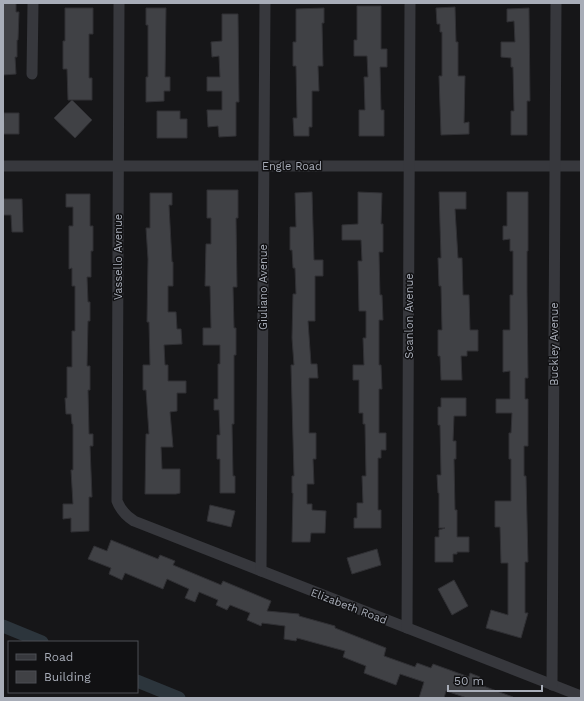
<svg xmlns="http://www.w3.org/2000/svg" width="584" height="701" viewBox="0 0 584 701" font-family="'Work Sans',sans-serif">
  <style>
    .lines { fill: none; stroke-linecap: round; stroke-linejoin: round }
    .canal { stroke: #2c353c; stroke-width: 13 }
    .building { fill: #404145; stroke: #303034 }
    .street { stroke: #37383d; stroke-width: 11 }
    .labels { text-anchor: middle; stroke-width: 3; stroke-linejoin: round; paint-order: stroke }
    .street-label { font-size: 11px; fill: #a8adb8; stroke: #111113 }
  </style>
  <rect width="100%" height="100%" fill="#161618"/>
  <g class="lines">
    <g class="canal">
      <path d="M3,626L42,642"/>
      <path d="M137,681L179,698"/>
    </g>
  </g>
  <g class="building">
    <path d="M3,3H16V12H19L18,40H17V57H15L16,74L3,75Z"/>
    <path d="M357,6H381V49H387V67H380L381,110H384V136H359V110H365L364,77H368L367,56H354V40H357Z"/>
    <path d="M455,7L456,42H458V76H465L464,123L469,122V134L441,135L439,76H442V32H440V24H437L436,8Z"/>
    <path d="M65,8H93V34H89V78H92V100H68L67,69H63V41H65Z"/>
    <path d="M146,8H166L165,77H170V91H164V101L146,102V77H148V25H146Z"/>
    <path d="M324,8V23H322L323,66H318L319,91H312V127H309V136H294L293,118H297L296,66H293V42H296V9Z"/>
    <path d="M529,8L530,101H527V135H511V111H514L513,67H511V58L501,57V42H515L514,21L507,22V9Z"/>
    <path d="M222,14H238L239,102H236V136L219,137L218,126L208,127L207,110H222V91H207V77H220L219,56L212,57L211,42L222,41Z"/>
    <path d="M72,100L92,120L75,138L54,118Z"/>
    <path d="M157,111H180V119H187V138H157Z"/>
    <path d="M4,113H19V134H3Z"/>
    <path d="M207,190H238V218H236L237,287H233L234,328H236V355H234V424H232L233,476H235V493H220V459H217V435H220L219,410H214V399H218V364H220V345H203V328H211L210,286H205L206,244H211V218H207Z"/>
    <path d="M312,192L314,260H323V276H315V321H308L311,364H317L318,378H309V433H316V459H313L314,484H307V504H312V510L326,511L325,533H311L310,542H292L293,493H292V476H294L291,365H294L292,338L293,294H296L295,268H293L292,250H290V227H296L295,193Z"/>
    <path d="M358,192L382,193L381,224H383V252H379L380,295H382L383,320H379V365H381L382,389H379V433H386V450H381V458H378V510H381V528H354V518H357V503H363L362,476H366L365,424H363V413H359V380H353V365H364L363,338H366V311H359L358,261H362L361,240H342V225L358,224Z"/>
    <path d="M439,192H466V209H455L458,258H462L463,295H469L470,330H478V351H467V356H461L462,380H441L440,356H438V330H442L441,286H439L438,258H441Z"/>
    <path d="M507,192H528V251H527V291L528,378H525V399H528V446H524V476H526L528,562H525V613H528L521,638L486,628L491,610L508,615V563H501L500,527H495V501H511V459H509V433H511L512,413H496V399H510V371L503,372V330H510V295H513V251H510V239L503,240V226H507Z"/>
    <path d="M150,193H172V205H169L172,262H173V286H168V312H176L177,329H181L182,344L164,345L165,365H168V381H186V393H177V411L170,412L173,447H161L162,469H180V493L176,494H145L146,434H149L146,390H143V365H150L149,322H147L148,259L146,228H150Z"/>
    <path d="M66,194H90V226H93V251H91V277H87L88,302H90V321H88L87,366H90V390H88L89,434H93V446H90L92,497H89V531L71,532V518L63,519V504H73L71,470H73V424H72L71,414H66L65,398H67V367H72V331H75V286H72V268L69,269V226H73V207H66Z"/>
    <path d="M3,199H22L23,232H12L11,215H3Z"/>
    <path d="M441,398H466V416H454L453,441H456V459H454L455,510H457V537H469V552H457V554H453V562H435V537H439V530L445,528H439V493H438L437,475H441L440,425H438V407H441Z"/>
    <path d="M210,505L235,511L231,527L207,521Z"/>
    <path d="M111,540L158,559L160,555L175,561L173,565L214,582L221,585L223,581L271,601L267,611L299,614V616L335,626V628L386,648L384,656L415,667L417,663L431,668L433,664L469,677L470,673L480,677L478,684L513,697V698H467L446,691L444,698H419L424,682L400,674L396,685L364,673L366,666L343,657L345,651L297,638L296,641L284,639L285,626L262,623L261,626L247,620L250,613L230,605L227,610L216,605L218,600L199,592L195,602L185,598L189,589L167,579L163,589L125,573L122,580L109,574L111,568L88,559L94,546L107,551Z"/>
    <path d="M377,549L381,565L352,574L347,558Z"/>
    <path d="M454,580L468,606L452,615L438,589Z"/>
  </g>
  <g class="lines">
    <g class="street">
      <path d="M119,3L117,501C121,511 126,516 134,521L581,696"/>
      <path d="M32,74L33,3"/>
      <path d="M3,166H581"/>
      <path d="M261,571L265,3"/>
      <path d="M407,628L410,3"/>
      <path d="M552,685L556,3"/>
    </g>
  </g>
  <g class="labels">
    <g class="street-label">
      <text x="292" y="170">Engle Road</text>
      <text transform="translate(118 257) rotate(-90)" y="4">Vassello Avenue</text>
      <text transform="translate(263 287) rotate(-90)" y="4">Giuliano Avenue</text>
      <text transform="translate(409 316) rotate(-90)" y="4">Scanlon Avenue</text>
      <text transform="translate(554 344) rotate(-90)" y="4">Buckley Avenue</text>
      <text transform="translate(349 606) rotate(21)" y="4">Elizabeth Road</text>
    </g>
  </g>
  <rect width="584" height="701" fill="none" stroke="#a8adb8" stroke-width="8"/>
  <rect x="8" y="641" width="130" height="52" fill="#111113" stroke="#4d4f55"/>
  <rect x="16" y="654" width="20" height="6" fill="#37383d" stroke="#4d4f55"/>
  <text x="44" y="661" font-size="12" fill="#a8adb8">Road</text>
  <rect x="16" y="671" width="20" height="12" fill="#404145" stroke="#4d4f55"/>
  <text x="44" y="681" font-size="12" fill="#a8adb8">Building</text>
  <path d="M448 685v6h94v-6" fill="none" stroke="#a8adb8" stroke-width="2"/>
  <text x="454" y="685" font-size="12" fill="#a8adb8" stroke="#111113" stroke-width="3" paint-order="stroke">50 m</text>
</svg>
